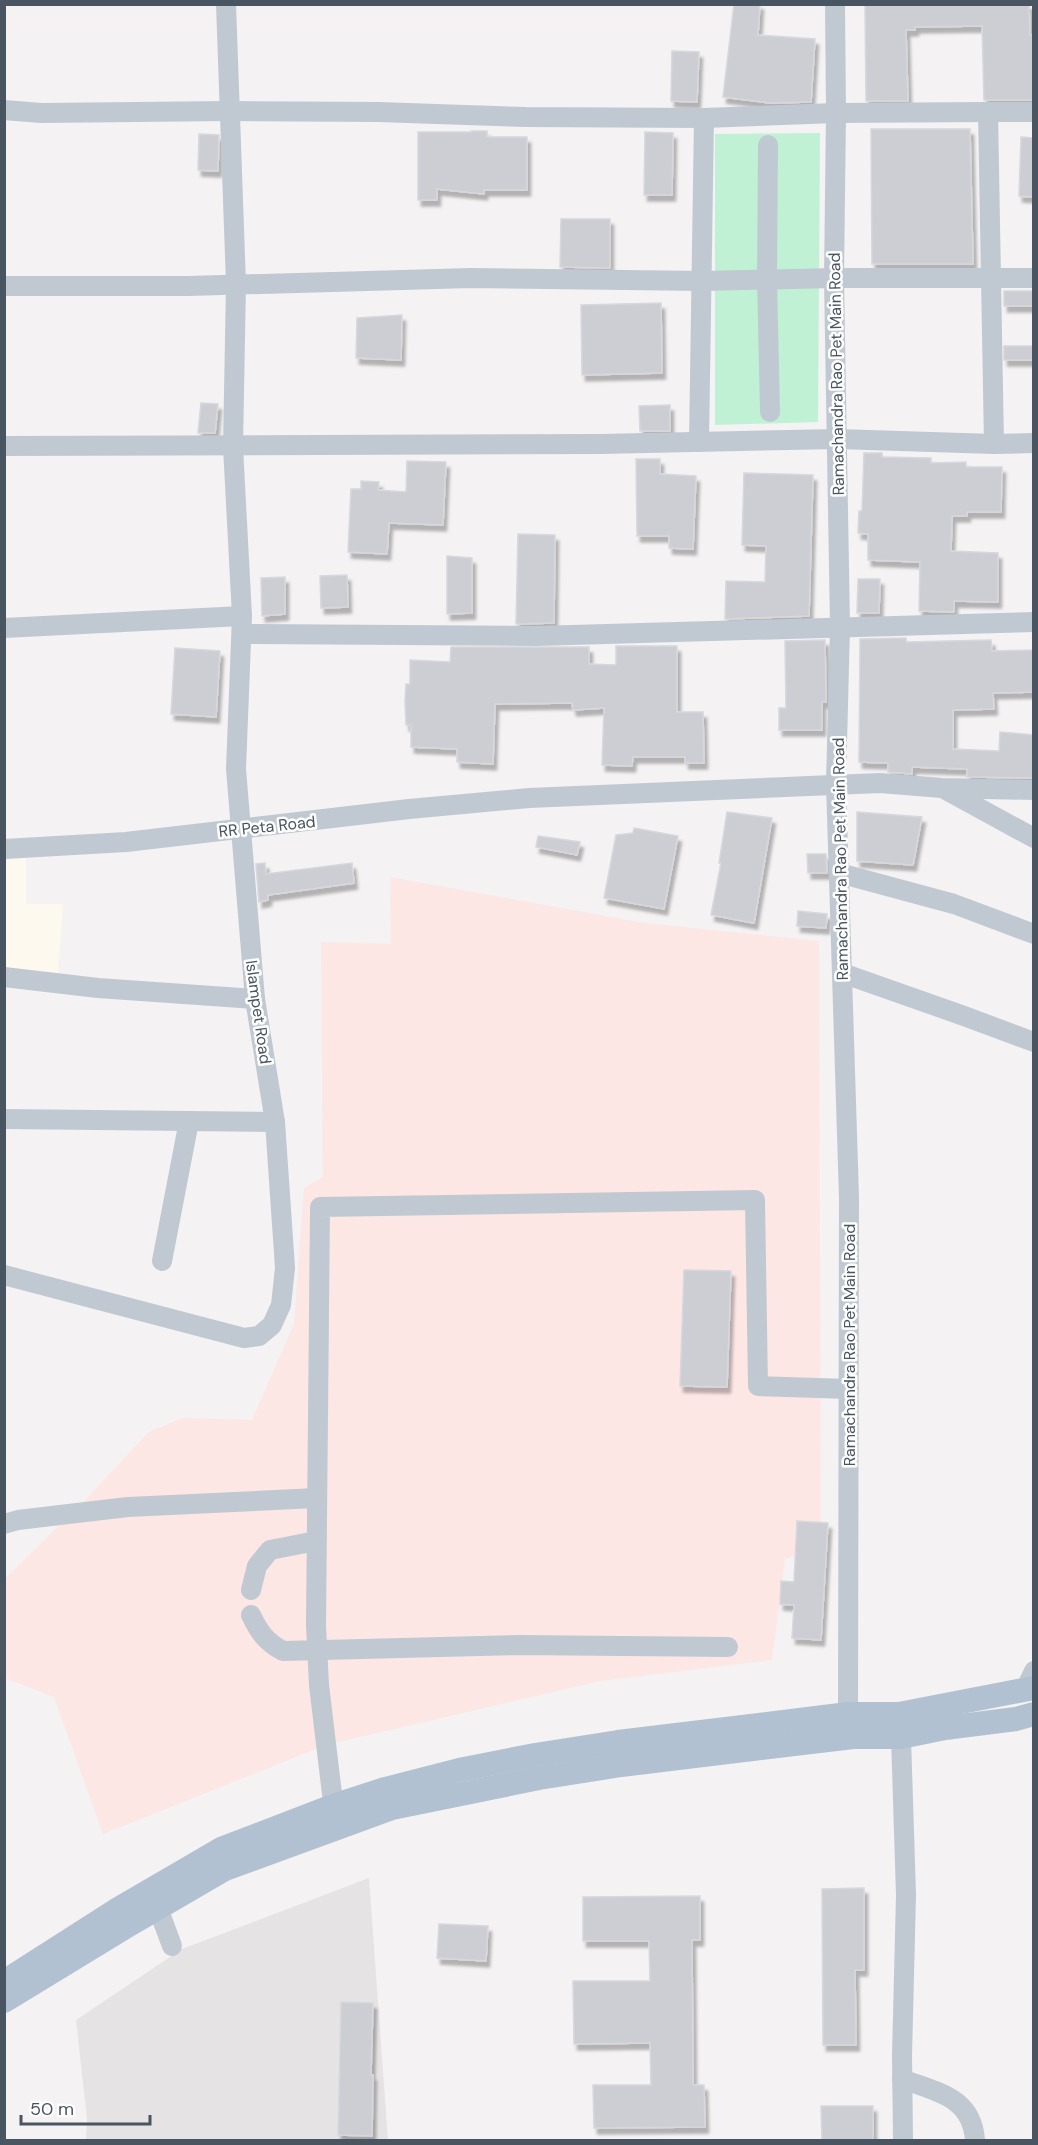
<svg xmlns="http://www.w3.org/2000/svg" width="1038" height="2145" viewBox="0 0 1038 2145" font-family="'DM Sans',sans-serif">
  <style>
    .commercial { fill: #fdf9ee }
    .education { fill: #e5e3e4 }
    .medical { fill: #fce7e5 }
    .green { fill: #c1f1d4 }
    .building { fill: #ccced4; stroke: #d6d8dd; stroke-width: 1.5; filter: url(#shadow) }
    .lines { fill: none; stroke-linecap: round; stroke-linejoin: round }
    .minor { stroke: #c0c9d1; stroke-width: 20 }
    .major { stroke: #b2c1d1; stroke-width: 24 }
    .labels { text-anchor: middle; stroke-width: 5; stroke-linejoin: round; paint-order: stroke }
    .street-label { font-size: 16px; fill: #495560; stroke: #fff }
  </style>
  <defs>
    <filter id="shadow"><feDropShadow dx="3.5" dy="6" stdDeviation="1.5" flood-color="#0004"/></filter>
  </defs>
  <rect width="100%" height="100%" fill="#f4f2f2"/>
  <path class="commercial" d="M26,858V904H63L58,974L5,968V860Z"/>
  <path class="education" d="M369,1878L388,2140H86L87,2119L76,2020L182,1949Z"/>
  <path class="medical" d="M390,877L644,923L819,941L821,1547L785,1559L772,1660L600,1681L326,1745L103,1834L54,1697L5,1678V1579L87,1498L149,1432L182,1418L252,1420L294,1324L304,1188L323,1177L321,942L391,944Z"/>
  <path class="green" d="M820,133L818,422L715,425V134Z"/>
  <g class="building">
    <path d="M734,4H760L758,35L815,39L811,102L770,103L723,97Z"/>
    <path d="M865,4H1029L1030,35H1034V100H984L982,26L915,27V30H906L908,101H866Z"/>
    <path d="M672,51L699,52L697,102L671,101Z"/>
    <path d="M871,129H970L973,264H872Z"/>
    <path d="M471,131H487V137H527V190H484V194L437,189V200H418V132H471Z"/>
    <path d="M645,132L673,133L672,195H644Z"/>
    <path d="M199,134L219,135L218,171L198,170Z"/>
    <path d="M1021,137L1034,138V197L1019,196Z"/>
    <path d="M561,219H610V268L560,267Z"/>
    <rect x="1004" y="291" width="30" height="15"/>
    <path d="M661,303L662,373L582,375L581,305Z"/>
    <path d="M402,315L401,360L356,358L357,318Z"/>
    <rect x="1004" y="346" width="30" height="14"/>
    <path d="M201,403L218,404L215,433H198Z"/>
    <path d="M670,405V431H640L639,406Z"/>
    <path d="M864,453H882V457L931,458V463L966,462V467H1002L1001,512H967V516H952L951,551L998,553V602L954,601V612L919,611L920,562L868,560V534L858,533L859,511H862Z"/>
    <path d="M636,459H660V474L696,476L693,549L669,548V536H637Z"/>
    <path d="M407,461L446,462L443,525L389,523L387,554L348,552L351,489H361V481L379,482L378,490L406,492Z"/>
    <path d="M744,473L813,475L809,616L725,619L726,581L765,582L766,546L742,545Z"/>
    <path d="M518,534L555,535L554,623L516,624Z"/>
    <path d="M447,556L472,558V613L447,614Z"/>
    <path d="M347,575L348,607L321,608L320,576Z"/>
    <path d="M285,577V614L262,616L261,578Z"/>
    <path d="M858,579H880L879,613H857Z"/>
    <path d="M906,638V642L991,640L992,651L1034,650V692L993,693L994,709L953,710V749L999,751L1000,732L1034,735V778L967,777V769L912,767V774L888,772V763L859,762L860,639Z"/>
    <path d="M825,640L826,702H822V730H779V708H786L785,641Z"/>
    <path d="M616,646H677V712H703L704,763H685V757H633L632,766L602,765L604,708L573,710L572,703L495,704L493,764L457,762V749L411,747V725H406L405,701L406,684H410V660L450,662L451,647H589V664L616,665Z"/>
    <path d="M175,648L220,651L216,717L171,714Z"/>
    <path d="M727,812L772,818L754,923L711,915L721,863H719Z"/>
    <path d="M857,812L922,817L913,865L857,861Z"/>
    <path d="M634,828L678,836L664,909L604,898L616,835L633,833Z"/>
    <path d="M538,836L580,842L577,855L536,847Z"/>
    <path d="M807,854H826L827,873H808Z"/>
    <path d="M265,863L266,874L352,863L354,883L268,895V900L259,902L256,864Z"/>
    <path d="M798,911L827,914L826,928L797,926Z"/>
    <path d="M684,1270L731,1271L727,1387L680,1386Z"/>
    <path d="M797,1521L828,1523L821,1640L792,1638L794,1605L780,1604L781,1581L794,1582Z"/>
    <path d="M864,1888V1970H855L856,2045H823L822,1889Z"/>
    <path d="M700,1896V1940H692L693,2085H704L705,2127L594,2128L593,2085H651L650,2043L574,2044L573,1981H650L649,1941H583V1897Z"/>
    <path d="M439,1924L488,1926L486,1961L437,1958Z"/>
    <path d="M341,2002L373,2003L371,2075H373L372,2136L338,2135Z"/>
    <path d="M821,2106H873V2140H822Z"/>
  </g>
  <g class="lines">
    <g class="minor">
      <path d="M835,4L836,113L834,278L840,626L836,784L849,1198L848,1714"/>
      <path d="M4,110L41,113L230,111L378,112L526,117L704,118L836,113L988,112"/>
      <path d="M768,145L767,279L770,412"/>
      <path d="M4,286H188L471,278L703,281L834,278H1034"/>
      <path d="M699,442L704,118"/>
      <path d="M994,444L988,112H1034"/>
      <path d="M4,446L600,444L837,439L994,444L1034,443"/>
      <path d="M4,628L242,616"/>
      <path d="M242,634L536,636L1034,622"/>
      <path d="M946,790L1034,838"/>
      <path d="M4,849L126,842L409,809L529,798L880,783L942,788L1034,790"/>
      <path d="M839,873L954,904L1034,934"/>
      <path d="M842,973L964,1016L1034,1042"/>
      <path d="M4,977L98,988L255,999"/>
      <path d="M4,1119L275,1122"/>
      <path d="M162,1261L189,1121"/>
      <path d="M4,1275L244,1338L259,1336L272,1325L281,1305L285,1268L275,1122L255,999L236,769L242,616L233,447L236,284L226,4"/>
      <path d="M4,1524L18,1520L128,1507L317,1498"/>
      <path d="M251,1590L257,1566L270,1550L316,1541"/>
      <path d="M251,1615C259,1632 266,1642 283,1651L519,1645L728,1647"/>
      <path d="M1025,1690L1034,1671"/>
      <path d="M901,1737L906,1895L902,2056L903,2140"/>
      <path d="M335,1819L319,1685L316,1625L320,1207L755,1200L758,1386L849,1389"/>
      <path d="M158,1908L172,1946"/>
      <path d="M902,2079C937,2092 972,2097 975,2140"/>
    </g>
    <g class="major">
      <path d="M4,1982L118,1909L221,1849L333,1806L385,1789L459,1770L535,1755L618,1742L848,1714H899L1034,1688"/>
      <path d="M4,2001L127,1926L225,1869L392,1808L539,1778L621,1765L853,1737H901L945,1728L1016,1719L1034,1714"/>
    </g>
  </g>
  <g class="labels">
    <g class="street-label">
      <text transform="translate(836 374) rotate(-91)" y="6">Ramachandra Rao Pet Main Road</text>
      <text transform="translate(267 826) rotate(-6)" y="6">RR Peta Road</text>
      <text transform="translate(840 859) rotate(-91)" y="6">Ramachandra Rao Pet Main Road</text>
      <text transform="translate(259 1012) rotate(82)" y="6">Islampet Road</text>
      <text transform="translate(849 1345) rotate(-90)" y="6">Ramachandra Rao Pet Main Road</text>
    </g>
  </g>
  <rect width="1038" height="2145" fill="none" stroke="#495560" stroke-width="12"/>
  <path d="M21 2115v9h129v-9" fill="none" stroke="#495560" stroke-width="3"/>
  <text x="30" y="2115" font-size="18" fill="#495560" stroke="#ffffff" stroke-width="4.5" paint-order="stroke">50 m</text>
</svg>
